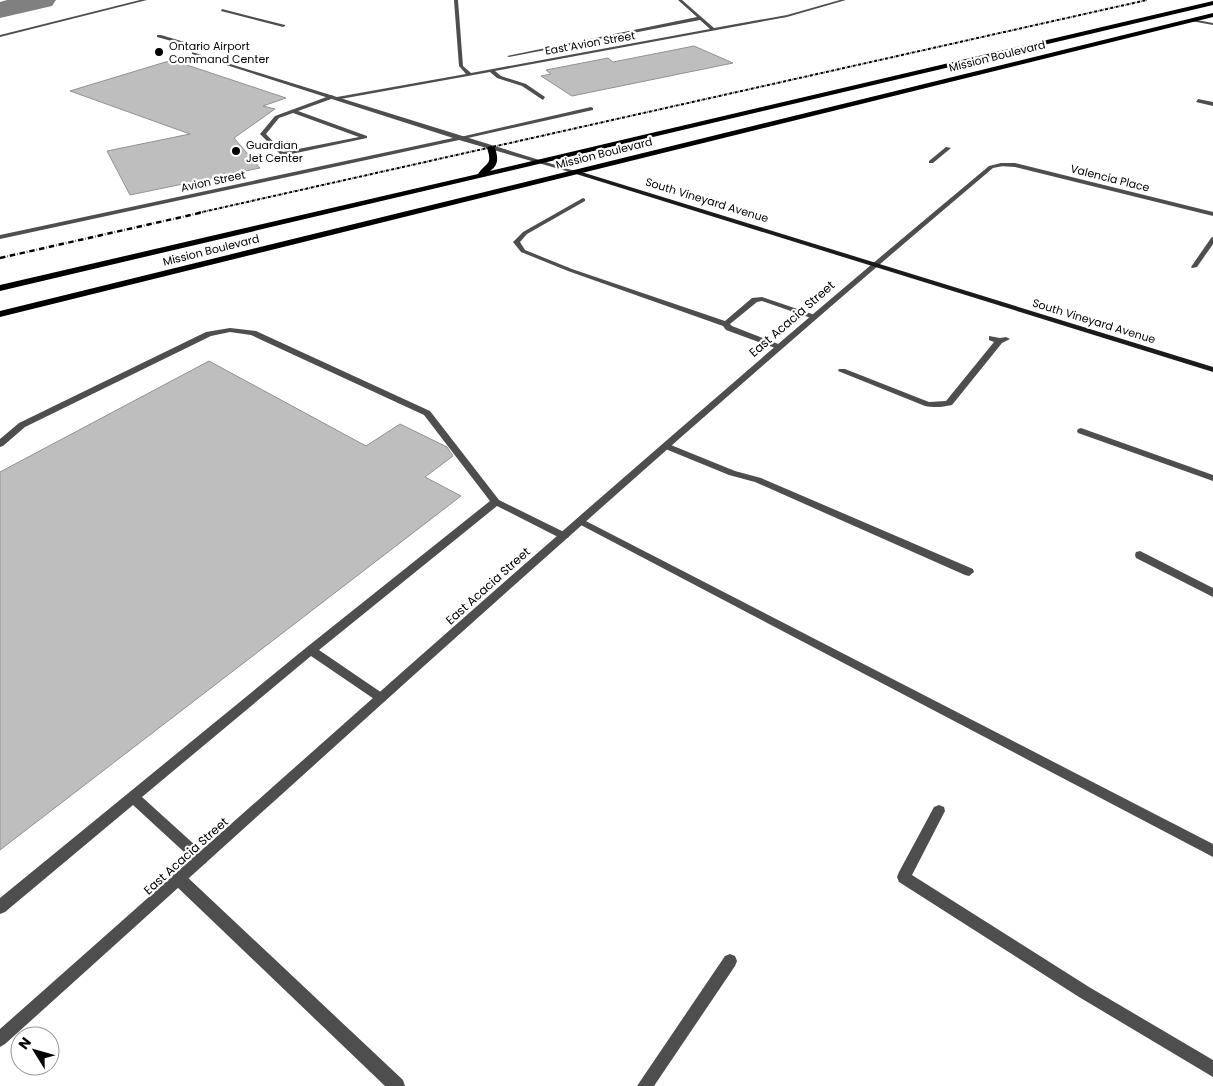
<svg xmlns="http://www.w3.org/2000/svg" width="1213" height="1086" viewBox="0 0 1213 1086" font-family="Poppins,sans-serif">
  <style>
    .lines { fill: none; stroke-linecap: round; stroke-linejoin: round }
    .taxiway { fill: #808080; fill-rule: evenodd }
    .building { fill: #bebebe; stroke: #929292 }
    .service { fill: #4e4e4e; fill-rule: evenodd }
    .minor { fill: #4e4e4e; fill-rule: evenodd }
    .tertiary { fill: #4e4e4e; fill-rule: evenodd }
    .secondary { fill: #1b1b1b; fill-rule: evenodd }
    .primary { fill: #000; fill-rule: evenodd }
    .rail-far1 { stroke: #000; stroke-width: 2; stroke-dasharray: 3 1 0.5 1; stroke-linecap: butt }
    .rail { stroke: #000; stroke-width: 2.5; stroke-dasharray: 5.5 2 0.5 2; stroke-linecap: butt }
    .poi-dot { fill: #000; stroke: #fff; stroke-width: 2 }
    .labels { text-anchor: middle; stroke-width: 4.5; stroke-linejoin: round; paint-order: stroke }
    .far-street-label { font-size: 11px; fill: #000; stroke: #fff }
    .far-poi-label { font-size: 11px; fill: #000; stroke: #fff; text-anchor: start }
    .street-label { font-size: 12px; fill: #000; stroke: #fff }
  </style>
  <rect width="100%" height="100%" fill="#fff"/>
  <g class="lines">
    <path class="taxiway" d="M7,0H56L52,6L0,18V2Z"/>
  </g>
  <g class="building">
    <path d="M694,46L733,63L572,96L541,76L551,74L546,70L608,58L613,62Z"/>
    <path d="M172,60L286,98L263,106L275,109L234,138L260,168L130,195L107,151L190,134L70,91Z"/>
    <path d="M209,361L366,446L400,424L447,447L453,456L425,477L461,496L0,850V472Z"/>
  </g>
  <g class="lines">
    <g class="service">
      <path d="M140,0H147L0,37V35Z"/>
      <path d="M454,0H458L463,66L471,73L710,29L700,20L509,57L507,56L697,17L678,0H682L714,28L787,15L840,0H846L787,17L495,71L501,76L526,84L545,97L543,100L522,86L497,78L490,72L335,100L337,97L466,74L459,66Z"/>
      <path d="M222,9L285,25V26L283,27L221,11Z"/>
      <path d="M157,35H161L208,49L204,50L157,37Z"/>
      <path d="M332,95L334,98L298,111L367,136V138L282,156L260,134L275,116ZM293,113L359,137L283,152L266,134L279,118Z"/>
      <path d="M591,107L593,108V110L459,140L456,138Z"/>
      <path d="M946,147L951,148L933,163H929V161Z"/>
      <path d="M583,198L585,199V201L527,234L520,242L525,250L572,269L725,321L752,298L762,297L818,316L814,318H811L762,301L757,302L730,324L732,326L781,345L782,347L778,349L726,330L723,326L568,271L521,252L513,242L523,232Z"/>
      <path d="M1213,237V244L1197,267L1192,268L1191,267L1211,238Z"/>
      <path d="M230,328L256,331L430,411L499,500L568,534L569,536L568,538H560L497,506L319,650L385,695L387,698L385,701L381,703L377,701L311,656L142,797L206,855L208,859L206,863L201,865L196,863L133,805L5,912L0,914V898L307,647L490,501L424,415L251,335L230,332L211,336L25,427L3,446L0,447V439L19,423L206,332Z"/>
      <path d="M989,336L1000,338L1006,337L1010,339L1002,343L952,405C943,407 935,408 925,406L838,371L839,369H845L929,402L946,401L994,342L989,340Z"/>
      <path d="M1081,428L1213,475V481L1078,433L1077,431L1078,429Z"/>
      <path d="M666,443L735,471L761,478L973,569L974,572L969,576L965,575L755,482L729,475L663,448L662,446Z"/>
      <path d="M580,518L1213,844V857L577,523L575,521Z"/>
      <path d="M1140,551L1213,588V597L1136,558L1135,555L1136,552Z"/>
      <path d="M939,805L944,807L945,811L912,875L1089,987L1213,1060V1077L1079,997L899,882L897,877L899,872L934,807Z"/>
      <path d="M179,872L184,874L403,1080L405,1086H385L174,884L172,879L174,874Z"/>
      <path d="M730,954L735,956L737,961L735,966L654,1086H637L725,956Z"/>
    </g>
    <g class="minor">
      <path d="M1191,19L1213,23V25L1191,21Z"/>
      <path d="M192,52L578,172L573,173L459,140L0,239V235L453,138L192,54Z"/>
      <path d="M1198,99L1213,102V106L1196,102Z"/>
      <path d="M1001,163H1015L1213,212V216L1015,167L999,166L998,165Z"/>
    </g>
    <path class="tertiary" d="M1001,163L1004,165L1003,166L993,168C656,452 332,750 5,1044L0,1047V1029C328,739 653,445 989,166Z"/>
    <path class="secondary" d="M575,170L1213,367V372L573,173V171Z"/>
    <g class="primary">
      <path d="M1213,1V5L0,291V285L478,174C486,162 493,166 487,148L491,146L495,148C498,157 499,165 490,171Z"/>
      <path d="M1213,13V17L0,317V311Z"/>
    </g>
    <path class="rail-far1" d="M198,213L1147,0"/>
    <path class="rail" d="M0,258L204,212"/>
  </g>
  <g class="poi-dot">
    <circle cx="159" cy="52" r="5"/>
    <circle cx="236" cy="151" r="5"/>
  </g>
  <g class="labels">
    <g class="far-street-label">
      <text transform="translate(590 43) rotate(-10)" y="4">East Avion Street</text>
      <text transform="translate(997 56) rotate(-14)" y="4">Mission Boulevard</text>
      <text transform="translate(604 153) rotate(-14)" y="4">Mission Boulevard</text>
      <text transform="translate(1110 178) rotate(14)" y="4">Valencia Place</text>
      <text transform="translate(213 181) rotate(-12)" y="4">Avion Street</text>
      <text transform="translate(707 200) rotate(17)" y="4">South Vineyard Avenue</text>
      <text transform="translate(211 250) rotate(-14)" y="4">Mission Boulevard</text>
      <text transform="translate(1094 321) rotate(17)" y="4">South Vineyard Avenue</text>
    </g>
    <g class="far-poi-label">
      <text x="169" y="50">Ontario Airport<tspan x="169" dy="13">Command Center</tspan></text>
      <text x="246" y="149">Guardian<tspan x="246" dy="13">Jet Center</tspan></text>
    </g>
    <g class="street-label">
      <text transform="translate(792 319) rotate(-41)" y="4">East Acacia Street</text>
      <text transform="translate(488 586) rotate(-42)" y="4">East Acacia Street</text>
      <text transform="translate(186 856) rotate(-42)" y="4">East Acacia Street</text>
    </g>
  </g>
  <g transform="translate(35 1051) rotate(307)"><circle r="24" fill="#ffffff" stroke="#999999"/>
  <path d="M0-4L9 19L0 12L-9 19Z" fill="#000000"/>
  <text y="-8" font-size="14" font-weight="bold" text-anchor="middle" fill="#000000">N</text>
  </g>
</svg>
